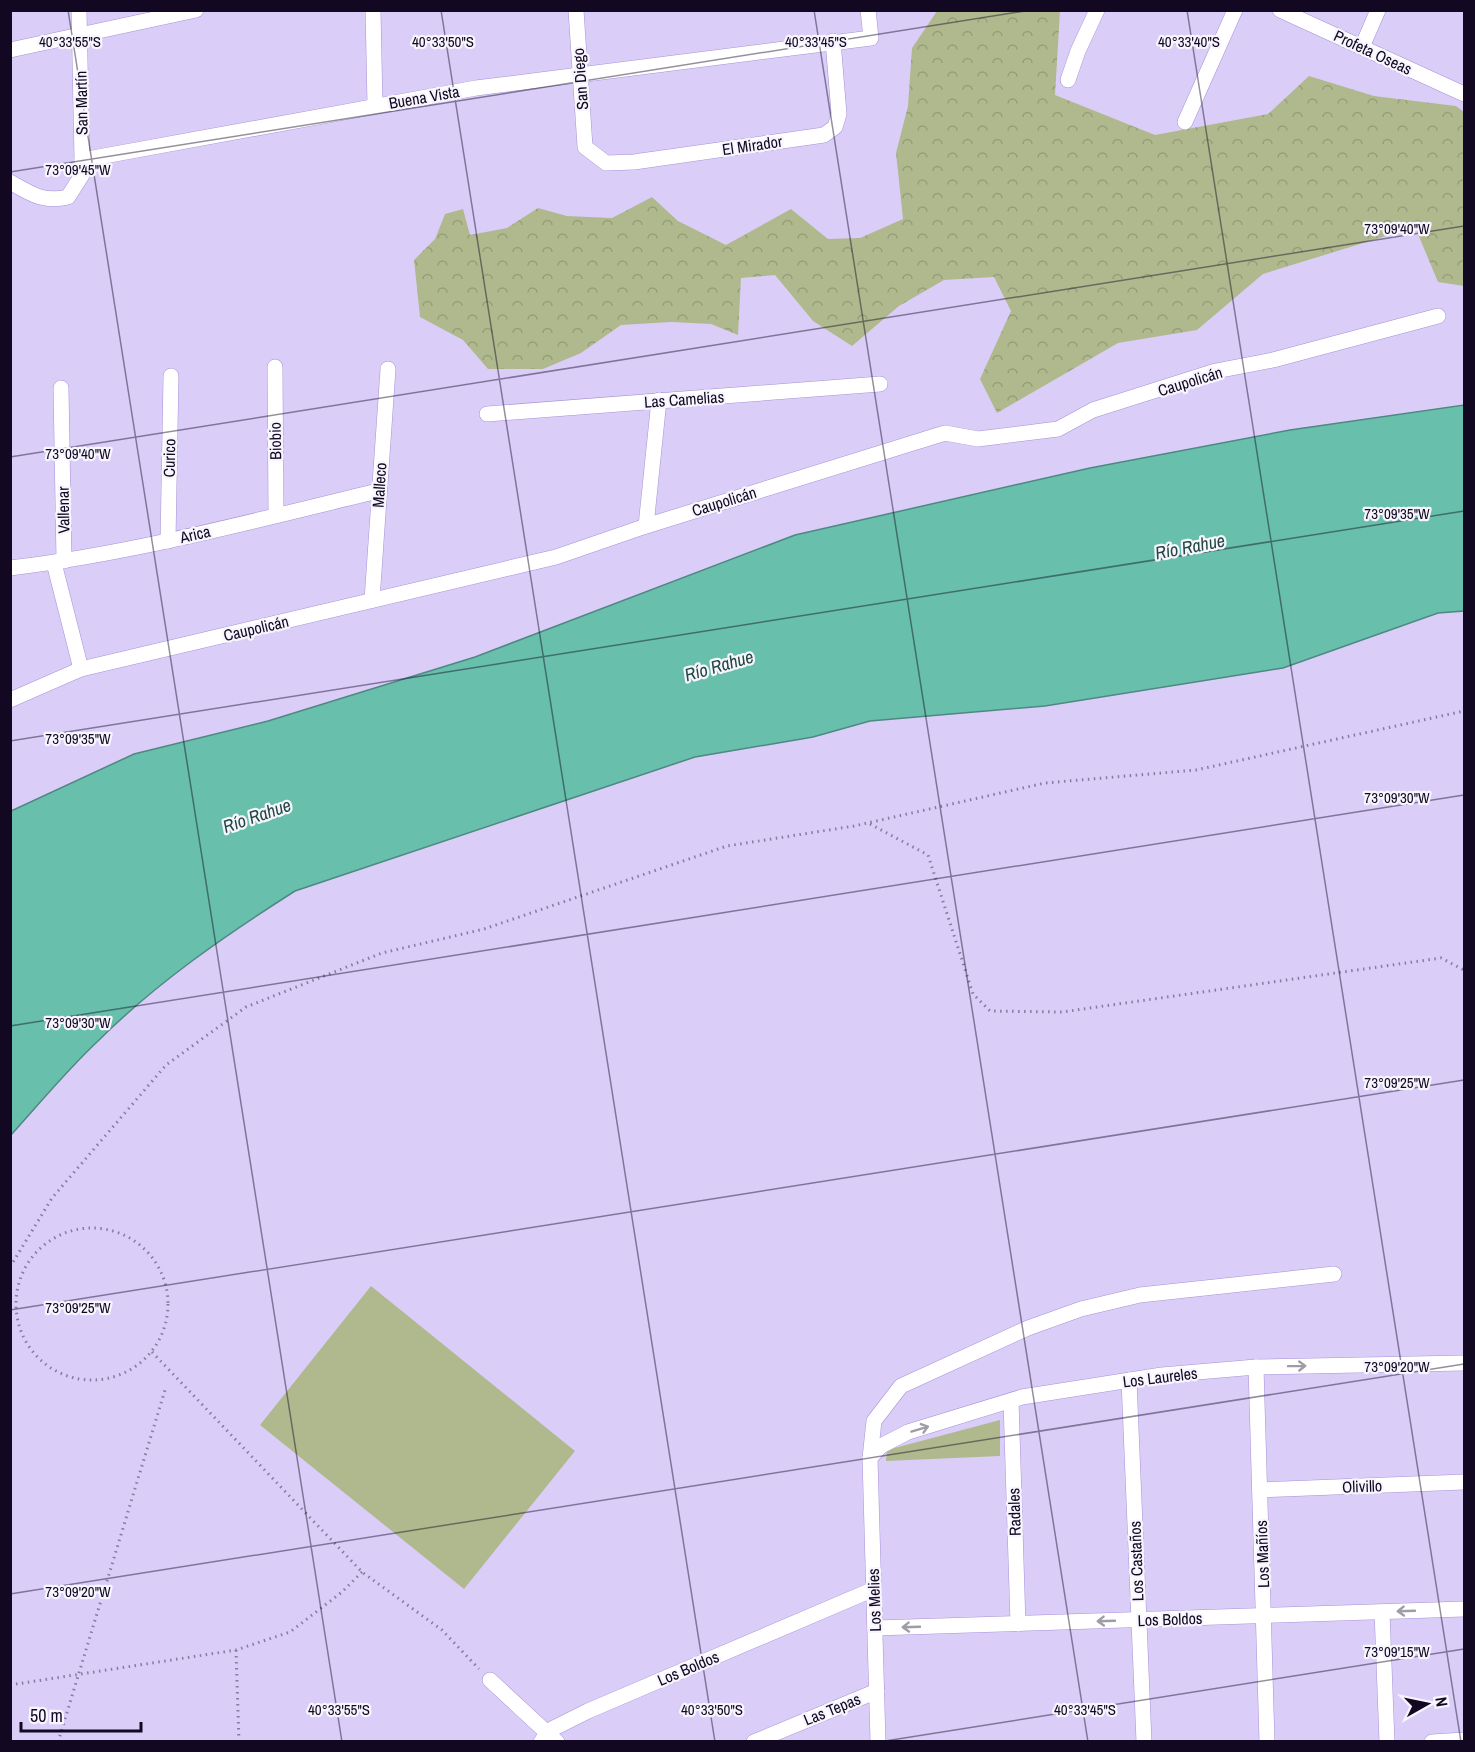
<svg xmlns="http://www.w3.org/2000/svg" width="1475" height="1752" viewBox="0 0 1475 1752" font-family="'Archivo Narrow',sans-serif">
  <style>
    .grass { fill: #b0b98d }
    .forest { fill: url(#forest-crowns) }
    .water { fill: #67bfac; stroke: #4e8882; stroke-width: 1.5 }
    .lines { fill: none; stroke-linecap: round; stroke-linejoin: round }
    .minor-casing { stroke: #a792d6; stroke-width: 16 }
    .path { stroke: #877c9f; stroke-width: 3; stroke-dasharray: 1.5 4.5; stroke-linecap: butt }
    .minor { stroke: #fff; stroke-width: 15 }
    .oneway { stroke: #a09ca6 }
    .ticks { fill: none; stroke: #120821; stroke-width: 1.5; stroke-opacity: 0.45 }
    .labels { text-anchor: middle; stroke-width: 4.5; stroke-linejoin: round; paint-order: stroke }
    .street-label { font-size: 16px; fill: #120821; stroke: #f7f5fd }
    .water-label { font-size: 18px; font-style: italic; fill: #204840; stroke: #f7f5fd }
    .ticks-label { font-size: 15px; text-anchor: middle; fill: #120821; stroke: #f7f5fd; stroke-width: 4.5; stroke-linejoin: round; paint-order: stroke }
  </style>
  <defs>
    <pattern id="forest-crowns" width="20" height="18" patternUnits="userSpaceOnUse" patternTransform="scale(1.5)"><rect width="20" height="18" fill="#b0b98d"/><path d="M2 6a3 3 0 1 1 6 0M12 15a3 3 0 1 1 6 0" fill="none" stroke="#969e79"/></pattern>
  </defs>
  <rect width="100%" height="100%" fill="#dacef9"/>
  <g class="grass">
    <path d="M371,1286L575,1451L464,1589L260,1425Z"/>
    <path d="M1000,1420V1456L886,1461L887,1450Z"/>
  </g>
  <path class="forest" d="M937,11H1060L1055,95L1155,135L1268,114L1309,76L1374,96L1456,106L1464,112V286L1438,282L1415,227L1263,274L1197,330L1118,343L997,413L980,379L1011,311L994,277L944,280L899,306L852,346L813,321L775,275L741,278L738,335L711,324L671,322L621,325L581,353L543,369H488L463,340L420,317L414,260L435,239L445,214L463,209L470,235L507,228L538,208L567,216L612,218L652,197L678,221L726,245L791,209L828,239L860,238L903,219L896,153L908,106L912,48Z"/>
  <path class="water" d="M1464,405V611L1438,613L1283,668L1045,706L870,721L813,737L695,757L295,891C226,935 156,983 98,1041C67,1070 40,1103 11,1135V811L134,754L268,721L475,657L795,535L1090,468L1290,430Z"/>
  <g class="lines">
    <defs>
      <g id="minor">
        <path d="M79,10L82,160"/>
        <path d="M373,10L375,105"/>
        <path d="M576,10L585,147L606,163L634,162L824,135L835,127L839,114L833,41"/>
        <path d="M1280,10L1464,94"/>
        <path d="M1362,47L1378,10"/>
        <path d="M10,50L196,10"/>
        <path d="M1068,80L1078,51L1097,10"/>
        <path d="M1185,122L1235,10"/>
        <path d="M10,182C31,194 44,203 68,197L82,175V160L476,88L871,38L868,10"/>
        <path d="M275,367L276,515"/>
        <path d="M61,388L64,561"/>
        <path d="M487,414L880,384"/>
        <path d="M646,526L659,400"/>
        <path d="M168,541L171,376"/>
        <path d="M54,563L81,669"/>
        <path d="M10,568C135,553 257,520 378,491"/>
        <path d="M372,600L388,369"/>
        <path d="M10,700L81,669L556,557L646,526L945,433L978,439L1058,429L1093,410L1216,371L1273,360L1438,316"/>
        <path d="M1256,1367L1267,1742"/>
        <path d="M1129,1380L1144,1742"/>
        <path d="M1011,1401L1018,1624"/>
        <path d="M870,1458L881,1446L908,1432L1022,1397L1162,1375L1256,1367L1464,1363"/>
        <path d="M1260,1490L1464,1482"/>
        <path d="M1382,1612L1387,1742"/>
        <path d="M875,1628L1464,1609"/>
        <path d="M490,1680L557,1742"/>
        <path d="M541,1742L548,1731L588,1711L874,1589"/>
        <path d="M754,1742L877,1691"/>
        <path d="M878,1742L870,1458L874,1421L901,1386L1028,1328L1081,1309L1140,1295L1334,1274"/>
        <path d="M1432,1742L1464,1740"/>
      </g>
    </defs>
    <use href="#minor" class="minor-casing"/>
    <g class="path">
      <path d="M870,824L928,855L973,994L990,1011L1062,1012L1441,958L1464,970"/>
      <circle cx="92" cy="1304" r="76"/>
      <path d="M10,1267L52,1198L166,1065L246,1007L382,953L484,929L727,846L854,826L1045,783L1196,770L1464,711"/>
      <path d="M152,1352L362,1572L442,1630L479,1669"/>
      <path d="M236,1650L239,1742"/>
      <path d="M10,1685L236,1650L290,1632L342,1592L362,1572"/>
      <path d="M58,1742L165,1390"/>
    </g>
    <use href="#minor" class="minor"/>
  </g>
  <defs><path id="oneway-shaft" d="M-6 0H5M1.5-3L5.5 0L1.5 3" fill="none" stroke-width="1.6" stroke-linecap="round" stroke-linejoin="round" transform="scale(1.5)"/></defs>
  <g class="oneway">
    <use href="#oneway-shaft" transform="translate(1297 1366) rotate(-1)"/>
    <use href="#oneway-shaft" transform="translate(920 1429) rotate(-17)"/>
    <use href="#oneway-shaft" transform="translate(1406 1611) rotate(178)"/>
    <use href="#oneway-shaft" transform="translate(1106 1621) rotate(178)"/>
    <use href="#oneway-shaft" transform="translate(911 1627) rotate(178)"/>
  </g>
  <path class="ticks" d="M68,10L342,1742M441,10L715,1742M814,10L1088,1742M1187,10L1461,1742M10,172L1031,10M10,457L1464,226M10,741L1464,511M10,1026L1464,795M10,1310L1464,1080M10,1594L1464,1364M879,1742L1464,1649"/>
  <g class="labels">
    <g class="street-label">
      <text transform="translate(1373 52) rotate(25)" y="6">Profeta Oseas</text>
      <text transform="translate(580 79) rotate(-94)" y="6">San Diego</text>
      <text transform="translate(424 97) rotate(-10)" y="6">Buena Vista</text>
      <text transform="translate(81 103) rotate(-91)" y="6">San Martín</text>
      <text transform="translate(752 145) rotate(-8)" y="6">El Mirador</text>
      <text transform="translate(1190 381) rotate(-17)" y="6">Caupolicán</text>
      <text transform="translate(684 399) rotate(-4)" y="6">Las Camelias</text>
      <text transform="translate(275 441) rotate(-91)" y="6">Biobio</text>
      <text transform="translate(169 458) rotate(-89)" y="6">Curico</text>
      <text transform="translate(379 485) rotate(-86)" y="6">Malleco</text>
      <text transform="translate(724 501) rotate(-17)" y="6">Caupolicán</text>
      <text transform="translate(63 510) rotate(-91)" y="6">Vallenar</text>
      <text transform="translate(195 534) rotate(-13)" y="6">Arica</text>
      <text transform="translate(256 628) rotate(-13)" y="6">Caupolicán</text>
      <text transform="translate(1160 1377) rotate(-7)" y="6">Los Laureles</text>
      <text transform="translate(1362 1486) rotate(-2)" y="6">Olivillo</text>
      <text transform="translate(1014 1512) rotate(-92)" y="6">Radales</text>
      <text transform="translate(1262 1554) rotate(-92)" y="6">Los Mañíos</text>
      <text transform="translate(1136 1561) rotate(-92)" y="6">Los Castaños</text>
      <text transform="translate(874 1600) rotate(-92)" y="6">Los Melies</text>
      <text transform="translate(1170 1619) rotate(-2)" y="6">Los Boldos</text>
      <text transform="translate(688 1668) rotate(-23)" y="6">Los Boldos</text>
      <text transform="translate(832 1709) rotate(-22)" y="6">Las Tepas</text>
    </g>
    <g class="water-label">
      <text transform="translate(1190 547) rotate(-11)" y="6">Río Rahue</text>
      <text transform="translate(719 666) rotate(-16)" y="6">Río Rahue</text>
      <text transform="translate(257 816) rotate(-19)" y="6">Río Rahue</text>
    </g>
  </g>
  <g class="ticks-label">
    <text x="443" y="47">40°33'50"S</text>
    <text x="816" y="47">40°33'45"S</text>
    <text x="70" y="47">40°33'55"S</text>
    <text x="1189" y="47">40°33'40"S</text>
    <text x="78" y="175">73°09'45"W</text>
    <text x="1397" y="234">73°09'40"W</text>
    <text x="78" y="459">73°09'40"W</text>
    <text x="1397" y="519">73°09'35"W</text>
    <text x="78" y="744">73°09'35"W</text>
    <text x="1397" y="803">73°09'30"W</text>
    <text x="78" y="1028">73°09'30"W</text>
    <text x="1397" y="1088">73°09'25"W</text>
    <text x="78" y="1313">73°09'25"W</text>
    <text x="1397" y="1372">73°09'20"W</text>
    <text x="78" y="1597">73°09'20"W</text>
    <text x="1397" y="1657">73°09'15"W</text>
    <text x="339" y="1715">40°33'55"S</text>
    <text x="712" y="1715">40°33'50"S</text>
    <text x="1085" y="1715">40°33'45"S</text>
  </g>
  <rect width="1475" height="1752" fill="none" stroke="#120821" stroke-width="24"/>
  <g transform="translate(1427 1704) rotate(81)" stroke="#f7f5fd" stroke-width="4.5" paint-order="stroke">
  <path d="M0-4.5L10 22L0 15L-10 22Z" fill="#120821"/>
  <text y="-9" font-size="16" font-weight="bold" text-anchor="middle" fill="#120821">N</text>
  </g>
  <path d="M21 1722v9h120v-9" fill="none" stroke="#120821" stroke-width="3"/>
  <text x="30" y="1722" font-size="18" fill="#120821" stroke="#f7f5fd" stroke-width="4.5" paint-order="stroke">50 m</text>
</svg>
